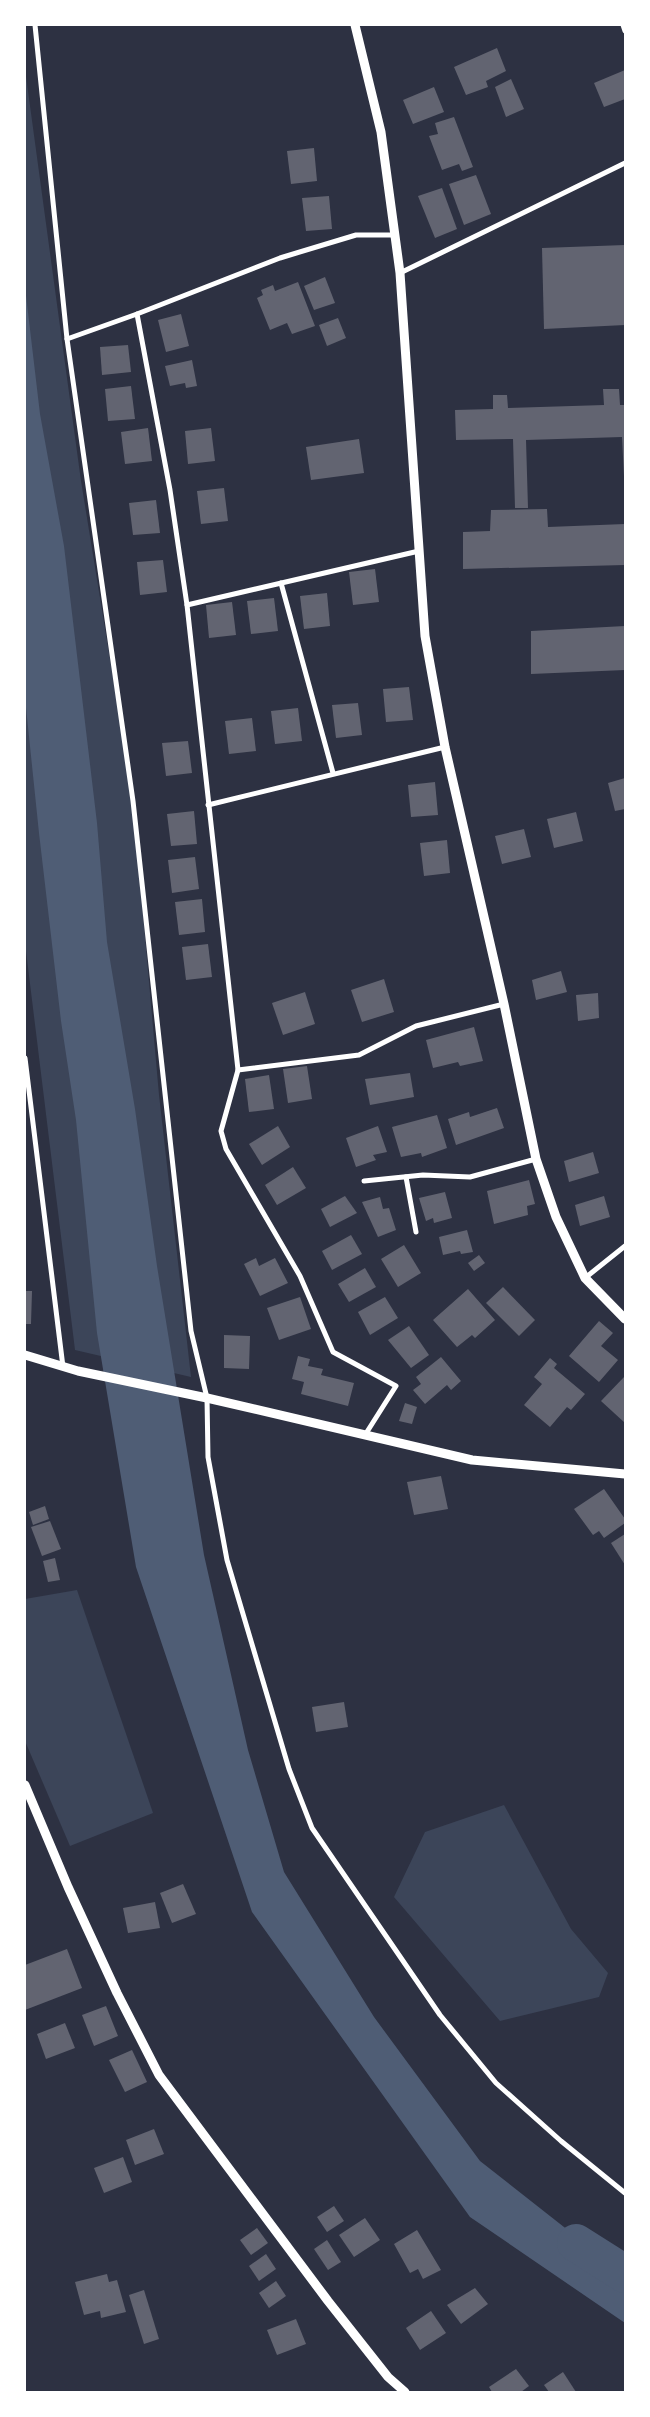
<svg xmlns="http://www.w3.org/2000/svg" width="650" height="2417" viewBox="0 0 650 2417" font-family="Merriweather,serif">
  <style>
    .green { fill: #3c4559 }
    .water { fill: #4f5d75 }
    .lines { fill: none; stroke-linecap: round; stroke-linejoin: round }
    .river { stroke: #4f5d75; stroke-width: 38 }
    .building { fill: #626471 }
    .minor { stroke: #fff; stroke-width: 5 }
    .tertiary { stroke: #fff; stroke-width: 9 }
  </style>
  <rect width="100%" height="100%" fill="#2d3142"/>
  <g class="green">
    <path d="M25,69L81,481L133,801L159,1095L191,1377L75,1350L25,943Z"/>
    <path d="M77,1590L153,1813L70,1846L25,1741V1599Z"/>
    <path d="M504,1805L571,1929L608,1973L599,1997L500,2021L394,1897L425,1832Z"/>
  </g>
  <path class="water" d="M25,287L40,414L64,546L97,823L107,942L135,1109L157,1266L204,1555L248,1750L284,1872L374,2017L480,2161L625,2275V2323L470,2217L252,1912L136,1567L97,1333L76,1120L61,1021L39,833L25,698Z"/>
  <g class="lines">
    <path class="river" d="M576,2243L625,2274"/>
  </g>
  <g class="building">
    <path d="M497,48L506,71L486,81L488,87L466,95L454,67Z"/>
    <path d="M625,70V99L604,107L594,83Z"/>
    <path d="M511,79L524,109L506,117L495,87Z"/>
    <path d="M434,87L444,112L413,124L403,100Z"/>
    <path d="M454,117L473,167L462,171L459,164L442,170L429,136L438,134L435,123Z"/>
    <path d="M314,148L317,181L291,184L287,151Z"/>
    <path d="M476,175L491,214L464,225L449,184Z"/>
    <path d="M442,188L457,229L435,238L418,196Z"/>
    <path d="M329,196L332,229L306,231L302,198Z"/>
    <path d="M625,245V325L544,329L542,248Z"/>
    <path d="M325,277L335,303L314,310L304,286Z"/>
    <path d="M298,282L315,326L292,334L287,323L270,330L257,298L263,295L261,290L273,285L275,291Z"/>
    <path d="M181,314L189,346L166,352L158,320Z"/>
    <path d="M338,318L346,338L327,346L319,325Z"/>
    <path d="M128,345L131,372L102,375L100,347Z"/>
    <path d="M192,360L197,386L186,388L185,383L170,386L165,366Z"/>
    <path d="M131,386L135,419L108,421L105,389Z"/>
    <path d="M603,389H619L620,405H625V496L622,437L526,440L528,508H515L513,439L456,440L455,410L493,409V395H507L508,408L604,405Z"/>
    <path d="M148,428L152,461L125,464L121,432Z"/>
    <path d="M211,428L215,461L188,464L185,431Z"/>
    <path d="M359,439L364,473L311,480L306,447Z"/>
    <path d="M224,488L228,521L201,524L197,491Z"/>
    <path d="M156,500L160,533L133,535L129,503Z"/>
    <path d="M547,509L548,527L625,524V565L463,569V532L490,531L491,510Z"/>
    <path d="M163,560L167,592L140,595L137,562Z"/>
    <path d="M375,569L379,602L353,605L349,572Z"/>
    <path d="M327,593L330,626L304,629L300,596Z"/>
    <path d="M274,598L278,631L251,634L247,601Z"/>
    <path d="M232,602L236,635L209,638L206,605Z"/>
    <path d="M625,626V670L531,674V631Z"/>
    <path d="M409,687L413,720L386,722L383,689Z"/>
    <path d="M358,703L362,735L336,738L332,705Z"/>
    <path d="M298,708L302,741L275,744L271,711Z"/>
    <path d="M252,718L256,751L229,754L225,721Z"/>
    <path d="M188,741L192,773L166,776L162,743Z"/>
    <path d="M625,778V809L615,811L608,783Z"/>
    <path d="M435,782L438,815L411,817L408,785Z"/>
    <path d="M194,811L197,844L171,846L167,814Z"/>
    <path d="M576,812L583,841L554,848L547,819Z"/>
    <path d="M524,829L531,857L502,864L495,836Z"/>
    <path d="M447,840L450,873L424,876L420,843Z"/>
    <path d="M195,857L199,889L172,893L168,860Z"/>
    <path d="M202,899L205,932L179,935L175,902Z"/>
    <path d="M208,944L212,977L186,980L182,947Z"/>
    <path d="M561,971L567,992L536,1000L532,980Z"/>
    <path d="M384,979L394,1012L362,1022L351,990Z"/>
    <path d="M305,992L315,1024L283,1035L272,1003Z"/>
    <path d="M598,993L599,1018L578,1021L576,995Z"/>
    <path d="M474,1027L483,1061L460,1066L458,1062L433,1068L426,1040Z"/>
    <path d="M307,1066L312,1099L288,1103L283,1069Z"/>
    <path d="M410,1073L414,1097L370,1105L365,1079Z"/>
    <path d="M269,1075L274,1109L249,1112L245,1079Z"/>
    <path d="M497,1108L504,1128L456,1145L448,1119L469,1112L470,1117Z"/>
    <path d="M437,1115L447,1148L422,1157L421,1153L401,1157L392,1127Z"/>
    <path d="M278,1126L290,1147L262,1165L249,1144Z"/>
    <path d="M378,1126L387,1152L373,1155L376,1160L356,1167L346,1138Z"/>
    <path d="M593,1152L599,1173L569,1182L564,1161Z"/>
    <path d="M293,1167L306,1188L277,1205L265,1185Z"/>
    <path d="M529,1180L535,1204L527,1206L528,1215L494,1224L487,1191Z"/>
    <path d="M445,1192L452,1218L434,1223L433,1218L426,1221L419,1198Z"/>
    <path d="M345,1196L357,1213L330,1227L321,1209Z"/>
    <path d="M604,1196L610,1217L580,1226L575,1205Z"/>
    <path d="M380,1197L383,1209L389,1208L396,1230L378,1237L362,1202Z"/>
    <path d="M467,1230L473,1252L461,1254L460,1251L443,1255L439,1237Z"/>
    <path d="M351,1235L362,1254L332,1270L322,1251Z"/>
    <path d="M404,1245L421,1273L398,1287L381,1259Z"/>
    <path d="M479,1255L485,1263L474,1271L468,1263Z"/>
    <path d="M256,1258L259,1266L275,1258L288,1283L260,1296L244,1264Z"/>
    <path d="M365,1268L376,1287L349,1302L338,1284Z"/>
    <path d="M503,1287L535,1320L519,1336L486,1303Z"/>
    <path d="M468,1289L495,1320L475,1338L472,1335L457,1347L433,1320Z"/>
    <path d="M25,1291H32L31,1324H25Z"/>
    <path d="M300,1297L311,1329L279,1340L267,1308Z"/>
    <path d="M385,1297L398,1318L370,1335L358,1312Z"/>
    <path d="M599,1321L613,1333L601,1346L618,1360L599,1382L569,1356Z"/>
    <path d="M409,1326L429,1355L411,1368L388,1340Z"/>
    <path d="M224,1335L250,1336L249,1369L224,1368Z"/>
    <path d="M298,1356L310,1359L308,1366L323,1369L321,1375L354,1383L348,1406L301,1394L304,1382L292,1379Z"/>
    <path d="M441,1357L461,1381L451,1390L447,1385L425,1404L413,1390L421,1384L416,1377Z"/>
    <path d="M550,1358L557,1364L554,1368L585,1394L571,1410L567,1407L550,1427L524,1405L542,1384L534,1377Z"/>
    <path d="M625,1376V1423L601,1401Z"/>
    <path d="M405,1403L417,1407L412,1424L399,1421Z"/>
    <path d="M441,1476L448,1509L414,1515L407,1482Z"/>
    <path d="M604,1489L625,1519V1523L604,1538L599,1531L593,1535L574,1509Z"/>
    <path d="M45,1506L49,1519L33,1525L29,1512Z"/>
    <path d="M50,1521L61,1549L42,1556L31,1527Z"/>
    <path d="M625,1534V1565L611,1543Z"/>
    <path d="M55,1558L60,1580L48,1582L43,1561Z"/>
    <path d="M344,1702L348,1727L316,1732L312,1707Z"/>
    <path d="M183,1884L196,1914L172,1923L160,1893Z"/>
    <path d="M155,1902L160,1928L128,1933L123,1908Z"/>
    <path d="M67,1949L82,1988L25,2010V1965Z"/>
    <path d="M106,2006L118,2036L94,2046L82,2015Z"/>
    <path d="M65,2023L75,2048L46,2059L37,2034Z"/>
    <path d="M132,2050L147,2082L125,2092L109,2060Z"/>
    <path d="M154,2129L164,2154L135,2165L126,2140Z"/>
    <path d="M123,2157L132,2182L104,2193L94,2168Z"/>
    <path d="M334,2206L344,2221L327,2232L317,2217Z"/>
    <path d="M365,2218L380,2240L354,2257L339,2235Z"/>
    <path d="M257,2228L268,2243L251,2255L240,2240Z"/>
    <path d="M417,2230L441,2270L423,2279L418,2269L410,2273L394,2244Z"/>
    <path d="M327,2240L341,2262L328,2270L314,2249Z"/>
    <path d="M266,2254L276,2269L259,2281L249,2266Z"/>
    <path d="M107,2274L109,2282L117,2280L126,2312L101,2318L100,2311L84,2315L75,2282Z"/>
    <path d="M276,2281L286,2296L269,2308L259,2293Z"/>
    <path d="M475,2288L488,2304L461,2324L447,2305Z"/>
    <path d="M144,2290L159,2339L144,2344L129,2295Z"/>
    <path d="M431,2311L446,2333L420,2350L406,2328Z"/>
    <path d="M296,2319L306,2344L277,2355L267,2330Z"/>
    <path d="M516,2369L529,2386L521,2392H492L489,2387Z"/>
    <path d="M563,2372L576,2392H549L544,2385Z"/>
  </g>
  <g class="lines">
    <g class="minor">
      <path d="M35,25L67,339L133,801L191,1331L207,1398L208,1457L227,1560L289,1769L312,1828L440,2015L496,2083L561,2141L625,2193"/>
      <path d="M623,25L625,31"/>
      <path d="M400,273L625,163"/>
      <path d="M137,314L170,490L187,605L238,1070L221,1131L226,1149L300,1276L333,1352L396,1386L365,1435"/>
      <path d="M67,339L137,314L280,258L356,235H395"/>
      <path d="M281,583L333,773"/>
      <path d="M187,605L419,551"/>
      <path d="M208,805L445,747"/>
      <path d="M25,1058L63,1367"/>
      <path d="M238,1070L359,1055L416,1026L504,1004"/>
      <path d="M406,1177L416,1232"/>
      <path d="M364,1181L423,1175L470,1177L536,1159"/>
      <path d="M585,1278L625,1246"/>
    </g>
    <g class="tertiary">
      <path d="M355,25L381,132L400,273L425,636L445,747L504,1004L536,1159L556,1217L585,1278L625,1319"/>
      <path d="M25,1355L78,1371L207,1398L472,1460L625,1474"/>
      <path d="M25,1785L68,1887L117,1993L159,2075L328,2301L388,2377L405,2392"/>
    </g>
  </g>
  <rect width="650" height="2417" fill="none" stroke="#ffffff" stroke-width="52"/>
</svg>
